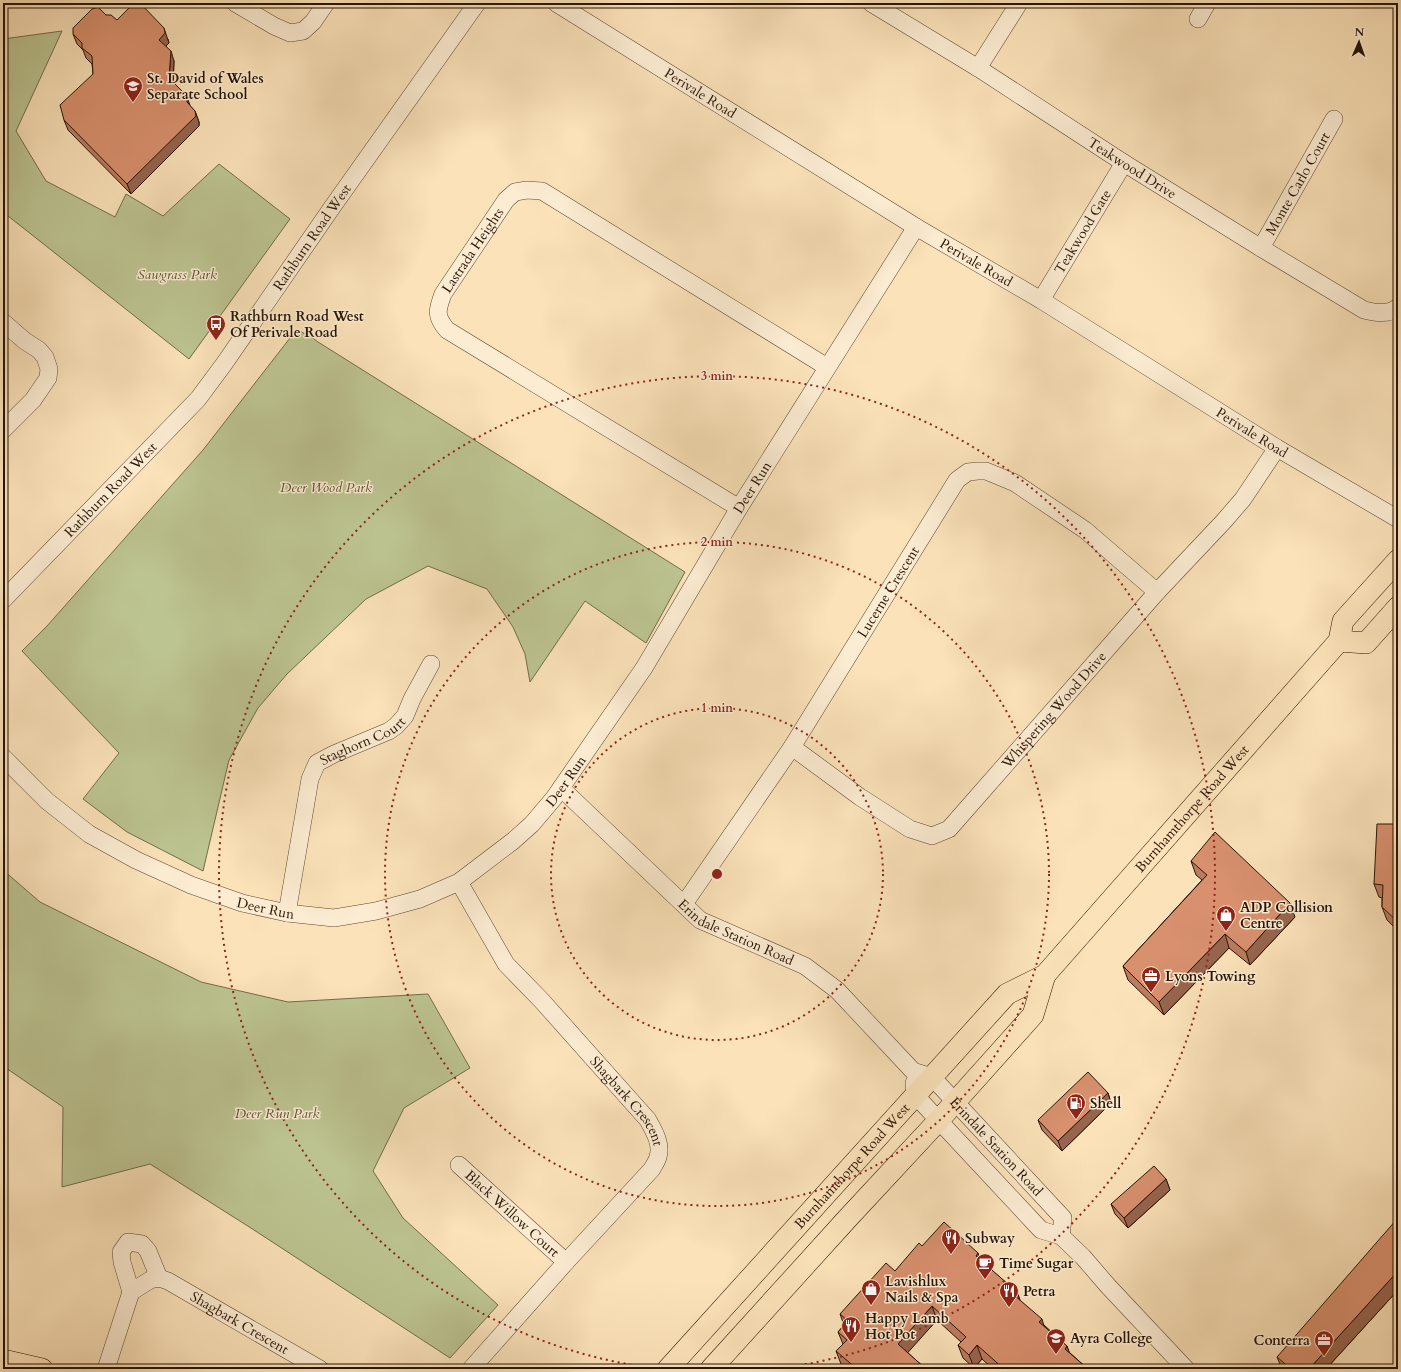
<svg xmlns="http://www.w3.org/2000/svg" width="1401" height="1372" viewBox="0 0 1401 1372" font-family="Cardo,serif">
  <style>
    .green { fill: #bcc491; stroke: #726c4a }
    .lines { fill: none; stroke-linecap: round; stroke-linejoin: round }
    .minor-casing { stroke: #5c4730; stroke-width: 18 }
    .major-casing { stroke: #271303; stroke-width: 22 }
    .minor { stroke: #fcecd2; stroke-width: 17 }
    .major { stroke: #fbe2b9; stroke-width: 21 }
    .wall { fill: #ba7c5f; stroke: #271303 }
    .shaded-wall { fill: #97654d; stroke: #271303 }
    .building { fill: #d8906e; stroke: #271303 }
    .ring { fill: none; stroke: #8f2418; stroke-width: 2; stroke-dasharray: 2 4 }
    .labels { text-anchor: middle; stroke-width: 3; stroke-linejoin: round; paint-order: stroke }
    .poi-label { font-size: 14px; font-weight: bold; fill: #271303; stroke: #fcecd2; text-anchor: start }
    .street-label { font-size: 14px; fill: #271303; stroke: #fcecd2 }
    .park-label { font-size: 14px; font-style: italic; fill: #5b5135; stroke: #fcecd2 }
    .centre { fill: #8f2418; stroke: #fcecd2; stroke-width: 2 }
    .ring-label { font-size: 12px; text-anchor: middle; font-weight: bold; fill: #8f2418; stroke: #fcecd2; stroke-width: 3; stroke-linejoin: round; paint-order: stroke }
  </style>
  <rect width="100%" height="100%" fill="#fbe2b9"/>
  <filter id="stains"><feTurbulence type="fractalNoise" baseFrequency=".005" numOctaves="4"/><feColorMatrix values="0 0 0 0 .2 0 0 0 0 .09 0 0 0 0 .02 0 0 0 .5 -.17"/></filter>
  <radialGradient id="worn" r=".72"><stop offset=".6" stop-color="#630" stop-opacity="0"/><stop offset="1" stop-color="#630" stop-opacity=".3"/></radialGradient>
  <g class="green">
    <path d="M62,31L16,131L46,181L115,217L126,194L163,216L219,164L290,219L189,359L3,212V39Z"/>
    <path d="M297,329L308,336L309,335L318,342L685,572L646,643L585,601L530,682L525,654L513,627L487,589L428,566L366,599L287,674L258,708L229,760L203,871L127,832L83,799L119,753L22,651L47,626L203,450Z"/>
    <path d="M3,870L40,902L201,982L288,1002L428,994L470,1068L404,1108L373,1171L403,1218L498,1305L450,1358L254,1230L150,1164L62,1187L63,1107L3,1066Z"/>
  </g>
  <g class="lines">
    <defs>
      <g id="minor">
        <path d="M235,3L274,26L290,33L303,31L313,22L326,3"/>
        <path id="s1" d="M556,3L916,227L1041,300L1277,448L1398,519"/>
        <path id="s2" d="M871,3L978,68L1124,163L1261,248L1364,310C1376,313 1389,315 1398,307"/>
        <path d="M1198,19L1207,3"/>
        <path d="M978,68L1019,3"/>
        <path id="s3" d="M1261,248L1334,119"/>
        <path id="s4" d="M1041,300L1124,163"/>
        <path d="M3,322L25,341L39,350L45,357L49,369L48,378L33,400L3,430"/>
        <path id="s5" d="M739,508L447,330C435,316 437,310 443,294L506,200L515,192L527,190L542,191L827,367"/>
        <path id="s6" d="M3,600L198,399L224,364L333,206L477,3"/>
        <path id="s7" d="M792,747L860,797L910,829L932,836L949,829L1157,592L1224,521L1243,499L1277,448"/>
        <path id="s8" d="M3,757L47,801L89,834L136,860L191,885L242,903L287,913L334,918L376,911L420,899L459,882L513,841L532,824L554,798L644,668L739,508L916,227"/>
        <path id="s9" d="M561,788L700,920L805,966L837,990L913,1071L932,1077L1063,1218L1061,1236"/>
        <path id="s10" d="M459,882L506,964L542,1001L648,1120C654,1131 662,1144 658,1157C657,1161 654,1165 652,1169L566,1262L471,1369"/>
        <path id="s11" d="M684,904L792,747L957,480L968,472L978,471H986L1015,483L1085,530L1157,592"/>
        <path id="s12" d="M287,913L310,779L317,763L334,754L389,731L396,726L405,716L412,699L431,664"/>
        <path d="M914,1083L915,1095L1041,1230L1061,1236L1083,1257L1108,1286L1186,1369"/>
        <path id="s13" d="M459,1165L566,1262"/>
        <path d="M131,1292L122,1262L121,1252L128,1242L142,1244L148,1251L159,1278"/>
        <path id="s14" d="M106,1369L131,1292L150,1280L159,1278L168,1281L320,1369"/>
      </g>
      <g id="major">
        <path d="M1339,641L1366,643L1398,607"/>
        <path d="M3,1360L42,1369"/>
        <path id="s15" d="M668,1369L1007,994L1045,975L1339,641L1343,621L1398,560"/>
        <path d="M711,1369L847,1219L939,1120L1033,1015L1045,975"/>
      </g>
    </defs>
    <use href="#minor" class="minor-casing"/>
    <use href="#major" class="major-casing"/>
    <use href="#minor" class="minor"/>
    <use href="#major" class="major"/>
  </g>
  <g class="wall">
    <path d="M106,15L117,20L168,39L169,43L166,46L174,61L173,82L186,95L189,105L195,111L199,122V126L131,194L68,130L64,120L93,74L92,64L86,58L83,50L77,44L73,34Z"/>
    <path d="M1398,809V931L1387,920L1382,907V898L1379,897L1374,884L1395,824Z"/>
    <path d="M1191,861L1295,917L1250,965L1229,948L1164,1015L1128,980L1123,966L1202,880L1196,875Z"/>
    <path d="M1108,1093L1111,1103L1062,1151L1042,1130L1038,1120Z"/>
    <path d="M1166,1179L1170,1190L1128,1228L1115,1214L1111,1204Z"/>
    <path d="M922,1246L981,1261L1017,1292L1020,1300L1044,1325L1067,1346L1069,1352L1088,1369H993L982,1359L974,1368L963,1358L958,1345L961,1342L937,1320L907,1352L926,1369H847L841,1364L836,1351L843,1344L838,1332L844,1325L840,1314L895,1271Z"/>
    <path d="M1398,1290L1326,1369H1282L1277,1357Z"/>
  </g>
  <g class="shaded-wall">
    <path d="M164,28L169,43L162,50L159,40Z"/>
    <path d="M171,51L174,61L173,88L169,78Z"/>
    <path d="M186,95L190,105L187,102Z"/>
    <path d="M195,111L199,122V126L131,194L127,184Z"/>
    <path d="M1290,903L1295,917L1250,965L1246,952Z"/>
    <path d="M1225,934L1229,948L1164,1015L1159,1002Z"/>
    <path d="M1108,1093L1111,1103L1062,1151L1058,1141Z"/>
    <path d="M1166,1179L1170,1190L1128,1228L1124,1218Z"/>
    <path d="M978,1253L983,1266L976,1256Z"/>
    <path d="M1398,1271V1290L1326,1369H1309Z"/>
    <path d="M1017,1292L1022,1306L1014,1295Z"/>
    <path d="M932,1306L937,1320L903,1358L898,1344Z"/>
    <path d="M1042,1319L1046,1333L1039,1322Z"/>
    <path d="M977,1345L982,1359L974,1368L969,1355Z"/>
    <path d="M1067,1346L1072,1360L1065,1349Z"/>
  </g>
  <g class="building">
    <path d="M134,3H140L164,28L165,33L159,40L171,51L169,78L186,95L187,102L195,111L196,116L127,184L64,120L60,105L93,74L92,56L82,48V43L73,34V28L92,9L98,7L106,15H111L117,20Z"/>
    <path d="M1398,809V922L1382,907L1383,885L1374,884L1377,824H1395Z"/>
    <path d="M1215,832L1290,903L1246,952L1225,934L1159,1002L1123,966L1207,875L1191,861Z"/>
    <path d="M1088,1072L1108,1093L1058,1141L1038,1120Z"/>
    <path d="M1154,1166L1166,1179L1124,1218L1111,1204Z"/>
    <path d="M1397,1219L1398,1220V1271L1309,1369H1291L1277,1357Z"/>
    <path d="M944,1222L978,1253L976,1256L1017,1292L1014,1295L1042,1319L1039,1322L1067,1346L1065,1349L1088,1369H1004L977,1345L969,1355L958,1345L966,1337L932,1306L898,1344L926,1369H857L836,1351L847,1340L838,1332L848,1321L840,1314L886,1263L895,1271L919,1243L922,1246Z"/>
  </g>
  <g class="ring">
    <circle cx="717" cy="874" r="166"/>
    <circle cx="717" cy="874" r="332"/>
    <path d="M661 1369A498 498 0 1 1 773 1369"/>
  </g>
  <defs>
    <symbol id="school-pin" viewBox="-11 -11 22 30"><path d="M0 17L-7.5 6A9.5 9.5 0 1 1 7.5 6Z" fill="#8f2418" stroke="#fcecd2"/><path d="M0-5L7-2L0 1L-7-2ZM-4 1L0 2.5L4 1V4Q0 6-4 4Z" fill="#fff"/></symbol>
    <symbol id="bus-pin" viewBox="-11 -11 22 30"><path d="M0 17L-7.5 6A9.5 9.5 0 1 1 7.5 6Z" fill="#8f2418" stroke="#fcecd2"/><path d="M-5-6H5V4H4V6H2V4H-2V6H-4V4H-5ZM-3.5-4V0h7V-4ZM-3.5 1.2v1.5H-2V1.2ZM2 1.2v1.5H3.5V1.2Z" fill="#fff"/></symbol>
    <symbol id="shop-pin" viewBox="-11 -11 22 30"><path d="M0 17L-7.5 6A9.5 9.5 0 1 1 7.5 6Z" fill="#8f2418" stroke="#fcecd2"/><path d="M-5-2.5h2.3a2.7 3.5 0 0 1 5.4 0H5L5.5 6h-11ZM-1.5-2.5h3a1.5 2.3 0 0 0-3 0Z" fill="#fff"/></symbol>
    <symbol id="office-pin" viewBox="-11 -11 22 30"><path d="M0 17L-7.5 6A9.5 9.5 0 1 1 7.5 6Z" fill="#8f2418" stroke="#fcecd2"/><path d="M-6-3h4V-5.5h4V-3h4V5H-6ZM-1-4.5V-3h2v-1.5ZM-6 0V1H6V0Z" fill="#fff"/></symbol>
    <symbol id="fuel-pin" viewBox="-11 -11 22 30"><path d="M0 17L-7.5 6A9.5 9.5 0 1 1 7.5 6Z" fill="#8f2418" stroke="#fcecd2"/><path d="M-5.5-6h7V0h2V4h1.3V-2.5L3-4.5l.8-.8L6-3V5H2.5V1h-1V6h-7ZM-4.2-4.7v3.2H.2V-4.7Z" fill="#fff"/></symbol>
    <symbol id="restaurant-pin" viewBox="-11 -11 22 30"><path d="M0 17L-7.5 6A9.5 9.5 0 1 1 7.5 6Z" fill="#8f2418" stroke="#fcecd2"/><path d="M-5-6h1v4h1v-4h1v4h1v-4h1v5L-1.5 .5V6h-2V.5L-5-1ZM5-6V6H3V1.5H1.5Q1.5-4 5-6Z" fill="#fff"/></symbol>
    <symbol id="cafe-pin" viewBox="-11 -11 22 30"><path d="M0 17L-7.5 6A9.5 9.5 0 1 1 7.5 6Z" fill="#8f2418" stroke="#fcecd2"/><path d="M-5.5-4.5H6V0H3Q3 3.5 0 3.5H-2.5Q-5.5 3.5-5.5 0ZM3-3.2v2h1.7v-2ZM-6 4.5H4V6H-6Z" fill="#fff"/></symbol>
    <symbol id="university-pin" viewBox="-11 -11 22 30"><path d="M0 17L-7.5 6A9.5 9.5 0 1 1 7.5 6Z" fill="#8f2418" stroke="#fcecd2"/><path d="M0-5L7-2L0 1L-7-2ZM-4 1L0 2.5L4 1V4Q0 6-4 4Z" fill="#fff"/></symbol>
  </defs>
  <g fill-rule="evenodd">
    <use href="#school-pin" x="122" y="75" width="22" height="30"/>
    <use href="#bus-pin" x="205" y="313" width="22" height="30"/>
    <use href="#shop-pin" x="1215" y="904" width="22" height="30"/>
    <use href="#office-pin" x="1140" y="965" width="22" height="30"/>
    <use href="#fuel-pin" x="1065" y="1092" width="22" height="30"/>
    <use href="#restaurant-pin" x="940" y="1227" width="22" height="30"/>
    <use href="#cafe-pin" x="974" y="1252" width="22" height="30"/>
    <use href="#shop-pin" x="860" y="1278" width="22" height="30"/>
    <use href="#restaurant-pin" x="998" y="1280" width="22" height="30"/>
    <use href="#restaurant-pin" x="840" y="1315" width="22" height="30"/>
    <use href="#university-pin" x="1045" y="1327" width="22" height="30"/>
    <use href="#office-pin" x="1313" y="1329" width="22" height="30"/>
  </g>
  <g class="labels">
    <g class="poi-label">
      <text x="147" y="83">St. David of Wales<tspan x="147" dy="16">Separate School</tspan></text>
      <text x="230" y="321">Rathburn Road West<tspan x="230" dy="16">Of Perivale Road</tspan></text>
      <text x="1240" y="912">ADP Collision<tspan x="1240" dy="16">Centre</tspan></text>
      <text x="1165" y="981">Lyons Towing</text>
      <text x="1090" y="1108">Shell</text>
      <text x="965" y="1243">Subway</text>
      <text x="999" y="1268">Time Sugar</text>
      <text x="885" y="1286">Lavishlux<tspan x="885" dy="16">Nails &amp; Spa</tspan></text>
      <text x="1023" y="1296">Petra</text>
      <text x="865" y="1323">Happy Lamb<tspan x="865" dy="16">Hot Pot</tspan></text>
      <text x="1070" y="1343">Ayra College</text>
      <text x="1310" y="1345" text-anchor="end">Conterra</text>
    </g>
    <g class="street-label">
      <text dy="5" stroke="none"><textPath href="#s1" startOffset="170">Perivale Road</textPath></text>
      <text dy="5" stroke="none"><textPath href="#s2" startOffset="309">Teakwood Drive</textPath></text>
      <text dy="5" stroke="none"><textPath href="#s3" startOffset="74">Monte Carlo Court</textPath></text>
      <text dy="5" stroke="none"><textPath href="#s4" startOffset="80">Teakwood Gate</textPath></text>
      <text dy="5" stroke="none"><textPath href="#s6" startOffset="478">Rathburn Road West</textPath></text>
      <text dy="5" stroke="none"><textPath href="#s5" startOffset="434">Lastrada Heights</textPath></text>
      <text dy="5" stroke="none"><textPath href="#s1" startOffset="494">Perivale Road</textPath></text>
      <text dy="5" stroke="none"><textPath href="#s1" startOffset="818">Perivale Road</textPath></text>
      <text dy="5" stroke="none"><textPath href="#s8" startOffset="1004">Deer Run</textPath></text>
      <text dy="5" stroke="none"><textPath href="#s6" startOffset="154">Rathburn Road West</textPath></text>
      <text dy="5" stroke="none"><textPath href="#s11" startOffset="373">Lucerne Crescent</textPath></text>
      <text dy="5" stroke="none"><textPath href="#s7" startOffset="344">Whispering Wood Drive</textPath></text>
      <text dy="5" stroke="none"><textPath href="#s12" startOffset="204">Staghorn Court</textPath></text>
      <text dy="5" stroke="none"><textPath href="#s8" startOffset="656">Deer Run</textPath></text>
      <text dy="5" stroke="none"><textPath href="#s15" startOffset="770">Burnhamthorpe Road West</textPath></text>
      <text dy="5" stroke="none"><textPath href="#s8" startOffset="308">Deer Run</textPath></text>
      <text dy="5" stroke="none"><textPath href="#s9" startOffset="229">Erindale Station Road</textPath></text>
      <text dy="5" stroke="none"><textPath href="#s10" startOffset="278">Shagbark Crescent</textPath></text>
      <text dy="5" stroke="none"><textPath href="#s9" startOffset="572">Erindale Station Road</textPath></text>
      <text dy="5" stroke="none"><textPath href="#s15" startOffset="274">Burnhamthorpe Road West</textPath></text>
      <text dy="5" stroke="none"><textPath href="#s13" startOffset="72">Black Willow Court</textPath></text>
      <text dy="5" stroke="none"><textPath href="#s14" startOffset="205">Shagbark Crescent</textPath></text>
    </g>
    <g class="park-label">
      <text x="177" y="279">Sawgrass Park</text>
      <text x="326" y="492">Deer Wood Park</text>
      <text x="277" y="1118">Deer Run Park</text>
    </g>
  </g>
  <circle cx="717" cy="874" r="6" class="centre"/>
  <g class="ring-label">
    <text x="717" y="380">3 min</text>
    <text x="717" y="546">2 min</text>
    <text x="717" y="712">1 min</text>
  </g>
  <rect width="1401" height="1372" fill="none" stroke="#fbe2b9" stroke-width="16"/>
  <rect x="4" y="4" width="1393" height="1364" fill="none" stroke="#271303" stroke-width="2"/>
  <rect x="8" y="8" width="1385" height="1356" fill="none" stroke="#271303"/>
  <g transform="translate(1359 42) rotate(2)" stroke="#fcecd2" stroke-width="3" paint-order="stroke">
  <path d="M0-3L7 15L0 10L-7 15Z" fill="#271303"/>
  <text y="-6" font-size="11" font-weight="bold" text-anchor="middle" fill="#271303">N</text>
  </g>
  <rect width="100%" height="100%" filter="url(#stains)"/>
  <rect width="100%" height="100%" fill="url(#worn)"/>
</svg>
